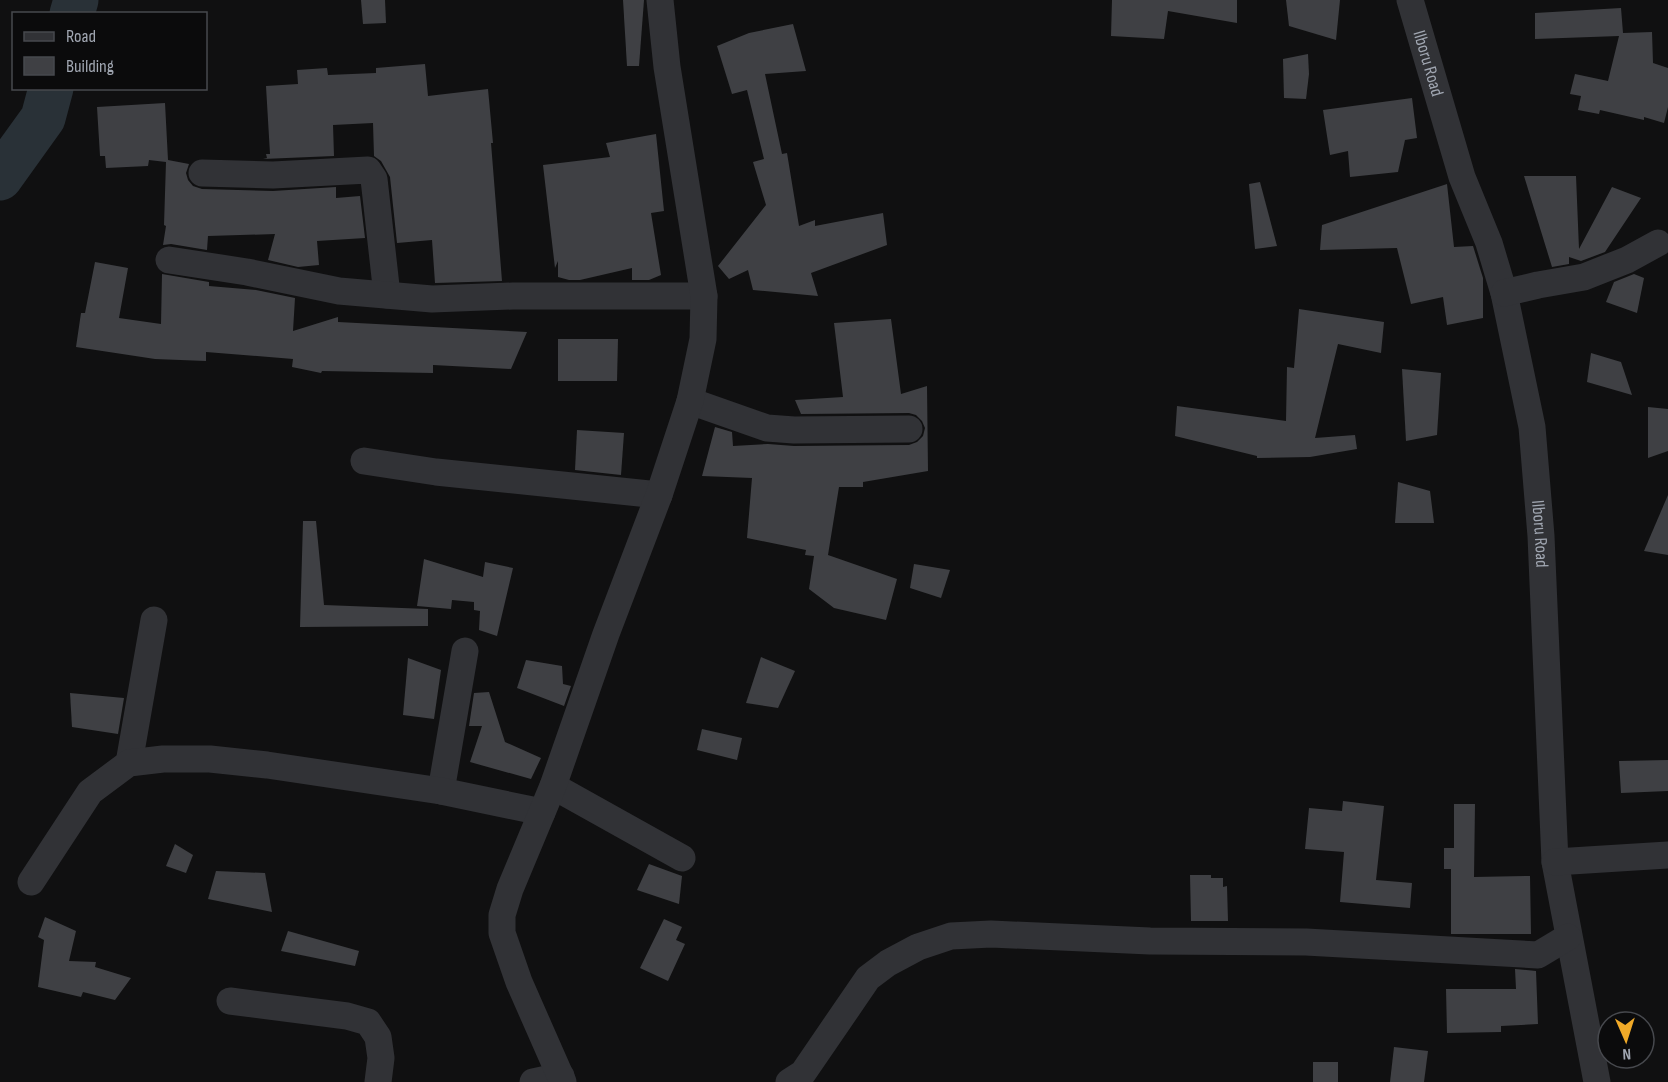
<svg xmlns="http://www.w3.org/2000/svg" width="1668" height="1082" viewBox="0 0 1668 1082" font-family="'Sofia Sans Condensed',sans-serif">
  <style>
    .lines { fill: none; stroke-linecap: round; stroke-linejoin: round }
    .river { stroke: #293137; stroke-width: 45 }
    .building { fill: #3f4044 }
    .minor { stroke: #313236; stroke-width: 27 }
    .labels { text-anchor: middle; stroke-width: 6; stroke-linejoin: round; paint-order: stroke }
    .street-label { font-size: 18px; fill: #a1a7b2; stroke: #0b0b0c }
  </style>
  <rect width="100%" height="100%" fill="#101011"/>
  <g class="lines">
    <g class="river">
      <path d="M72,14L76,0"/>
      <path d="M0,178L43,118L51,88"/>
    </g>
  </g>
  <g class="building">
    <path d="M361,0H385L386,23L363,24Z"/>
    <path d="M623,0H644L639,66H627Z"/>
    <path d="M1112,0H1237V23L1168,11L1164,39L1111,36Z"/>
    <path d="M1286,0H1340L1336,40L1289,26Z"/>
    <path d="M1621,8L1623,33L1652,32L1653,63L1668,68V107L1664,123L1644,117V120L1600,110L1599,114L1578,110L1581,96L1570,94L1575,74L1608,81L1619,36L1535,39V13Z"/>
    <path d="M793,24L806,71L765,74L782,154L787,153L799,226L815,220V226L883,213L887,245L811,273L818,296L753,290L748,270L729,279L718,266L766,205L753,162L764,159L747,90L732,94L717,46L749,33Z"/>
    <path d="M1308,54L1309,74L1306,99L1284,98L1283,59Z"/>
    <path d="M425,64L428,96L488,89L493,143H491L502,281L435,283L432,240L397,243L390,177L381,161L374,156L373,123L333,125L334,156L263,159L267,158L266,154H270L266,86L298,84L297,70L327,68L328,75L376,73V68Z"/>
    <path d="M1412,98L1417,138L1405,140L1398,172L1350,177L1348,151L1330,155L1323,110Z"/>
    <path d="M165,103L168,160L189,164L186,173L188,180L193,186L202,189L273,191L336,187V198L360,196L365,238L317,241L319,265L298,267L268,260L275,234L208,236L207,250L171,244L163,245L166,226L164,225L166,162L149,160L148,166L106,168L105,156H100L97,107Z"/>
    <path d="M656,134L664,211L651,213L661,275L649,280H632V268L580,280H569L558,277V261L555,268L543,165L610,157L606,143Z"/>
    <path d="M1524,176H1576L1579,249L1612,187L1641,198L1605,252L1581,261L1569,257V264L1552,267Z"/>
    <path d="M1260,182L1277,246L1255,249L1249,184Z"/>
    <path d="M1447,184L1454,247L1473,246L1483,278V318L1447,325L1443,297L1411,304L1397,248L1320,250L1322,225Z"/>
    <path d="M95,262L128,268L119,318L161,324L162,274L209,282V286L256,290L295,298L293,331L338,317V322L527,332L511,369L433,365V373L322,371L321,373L292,367L293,359L206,352V361L155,359L76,347L81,313H85Z"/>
    <path d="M1634,274L1644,278L1637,313L1606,302L1614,282Z"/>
    <path d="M1299,309L1384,322L1381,353L1338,344L1315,438L1355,435L1357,449L1310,457L1257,458V456L1175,436L1177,406L1286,421L1287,367L1294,368Z"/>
    <path d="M891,319L901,394L927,386L928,471L863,482V487H839L828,555L897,579L886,620L834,608L809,589L814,556L805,555L806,550L747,538L752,478L702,476L715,427L732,432L733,446L768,444L794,446L909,445L917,442L923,436L925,428L922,421L916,415L909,413L801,414L795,400L843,397L834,323Z"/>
    <path d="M558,339H618L617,381H558Z"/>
    <path d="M1591,353L1621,362L1632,395L1587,382Z"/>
    <path d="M1402,369L1441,373L1437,435L1406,441Z"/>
    <path d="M1648,407L1668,409V451L1648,458Z"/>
    <path d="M577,430L624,433L621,475L575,470Z"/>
    <path d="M1398,482L1430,491L1434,523H1395Z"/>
    <path d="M1668,495V555L1644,551Z"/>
    <path d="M303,521H316L324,605L428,609V626L300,627Z"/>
    <path d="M424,559L483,577L485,562L513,568L497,636L479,630L480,611L474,610V602L452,600L451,609L417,606Z"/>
    <path d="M914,564L950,570L941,598L910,588Z"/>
    <path d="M761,657L795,671L778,708L746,703Z"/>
    <path d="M408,658L441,670L434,719L403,715Z"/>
    <path d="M526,660L562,666L563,684L571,686L564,706L517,688Z"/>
    <path d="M489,692L505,742L541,758L531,779L470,762L482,726H469L474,693Z"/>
    <path d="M70,693L124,698L118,734L72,727Z"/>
    <path d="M702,729L742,738L737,760L697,750Z"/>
    <path d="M1668,760V791L1621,793L1619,761Z"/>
    <path d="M1343,801L1384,806L1376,880L1412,883L1410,908L1340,902L1344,852L1305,849L1309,808L1342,811Z"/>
    <path d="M1454,804H1475L1474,877L1530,876L1531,934H1451V869H1444V848H1454Z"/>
    <path d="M175,844L193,855L186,873L166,866Z"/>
    <path d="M649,864L682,876L679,904L637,890Z"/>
    <path d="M216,871L265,873L272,912L208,899Z"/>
    <path d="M1190,875H1211V878H1223V887L1227,886L1228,921H1191Z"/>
    <path d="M45,917L76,931L69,961L96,962L95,967L131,978L115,1000L83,992L81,997L38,987L44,940L38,937Z"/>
    <path d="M664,919L682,927L676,940L685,944L668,981L640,968Z"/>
    <path d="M288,931L359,951L355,966L281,951Z"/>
    <path d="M1515,969L1536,971L1538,1024L1501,1026V1032L1447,1033L1446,989H1516Z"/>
    <path d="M1394,1047L1428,1051L1424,1082H1390Z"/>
    <rect x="1313" y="1062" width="25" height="20"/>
  </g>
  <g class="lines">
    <g class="minor">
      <path id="s1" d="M1410,0L1462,177L1489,243L1504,293L1532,427L1541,536L1555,862L1597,1082"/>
      <path d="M202,173L273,175L368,170L374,179L387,295"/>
      <path d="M169,260L247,272L339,291L432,299L513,296H704"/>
      <path d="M1504,293L1538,285L1584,277L1627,260L1658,243"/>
      <path d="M690,401L767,428L794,430L909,429"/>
      <path d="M364,461L436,472L659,495"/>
      <path d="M129,763L154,620"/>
      <path d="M553,786L682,858"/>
      <path d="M441,791L465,651"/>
      <path d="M1555,862L1668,855"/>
      <path d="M31,882L90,792L129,763L163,759H210L267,765L441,791L542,812"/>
      <path d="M230,1001L347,1016L368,1022L378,1037L381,1058L378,1082"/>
      <path d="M533,1082L561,1076"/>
      <path d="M563,1082L519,982L502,933V915L510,889L553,786L606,634L659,495L690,401L703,339L704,296L667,67L660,0"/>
      <path d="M789,1082L803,1073L868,978L888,963L918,947L951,936L991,934L1150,941L1306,942L1538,955L1568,937"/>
    </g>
  </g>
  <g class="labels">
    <g class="street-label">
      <text dy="6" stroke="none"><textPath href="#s1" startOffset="66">Ilboru Road</textPath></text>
      <text dy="6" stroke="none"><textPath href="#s1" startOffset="552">Ilboru Road</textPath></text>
    </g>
  </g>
  <rect x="12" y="12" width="195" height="78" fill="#0b0b0c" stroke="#47494e" stroke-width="1.5"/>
  <rect x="24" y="32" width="30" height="9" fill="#313236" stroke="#47494e" stroke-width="1.5"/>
  <text x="66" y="42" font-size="18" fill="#a1a7b2">Road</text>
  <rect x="24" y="57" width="30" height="18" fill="#3f4044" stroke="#47494e" stroke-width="1.5"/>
  <text x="66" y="72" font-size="18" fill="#a1a7b2">Building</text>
  <g transform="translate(1626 1040) rotate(177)"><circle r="28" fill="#0b0b0c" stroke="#47494e" stroke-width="1.5"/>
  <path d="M0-4.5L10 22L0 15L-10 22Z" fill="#f1aa28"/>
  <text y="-9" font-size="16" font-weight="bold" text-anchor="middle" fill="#a1a7b2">N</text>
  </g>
</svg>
